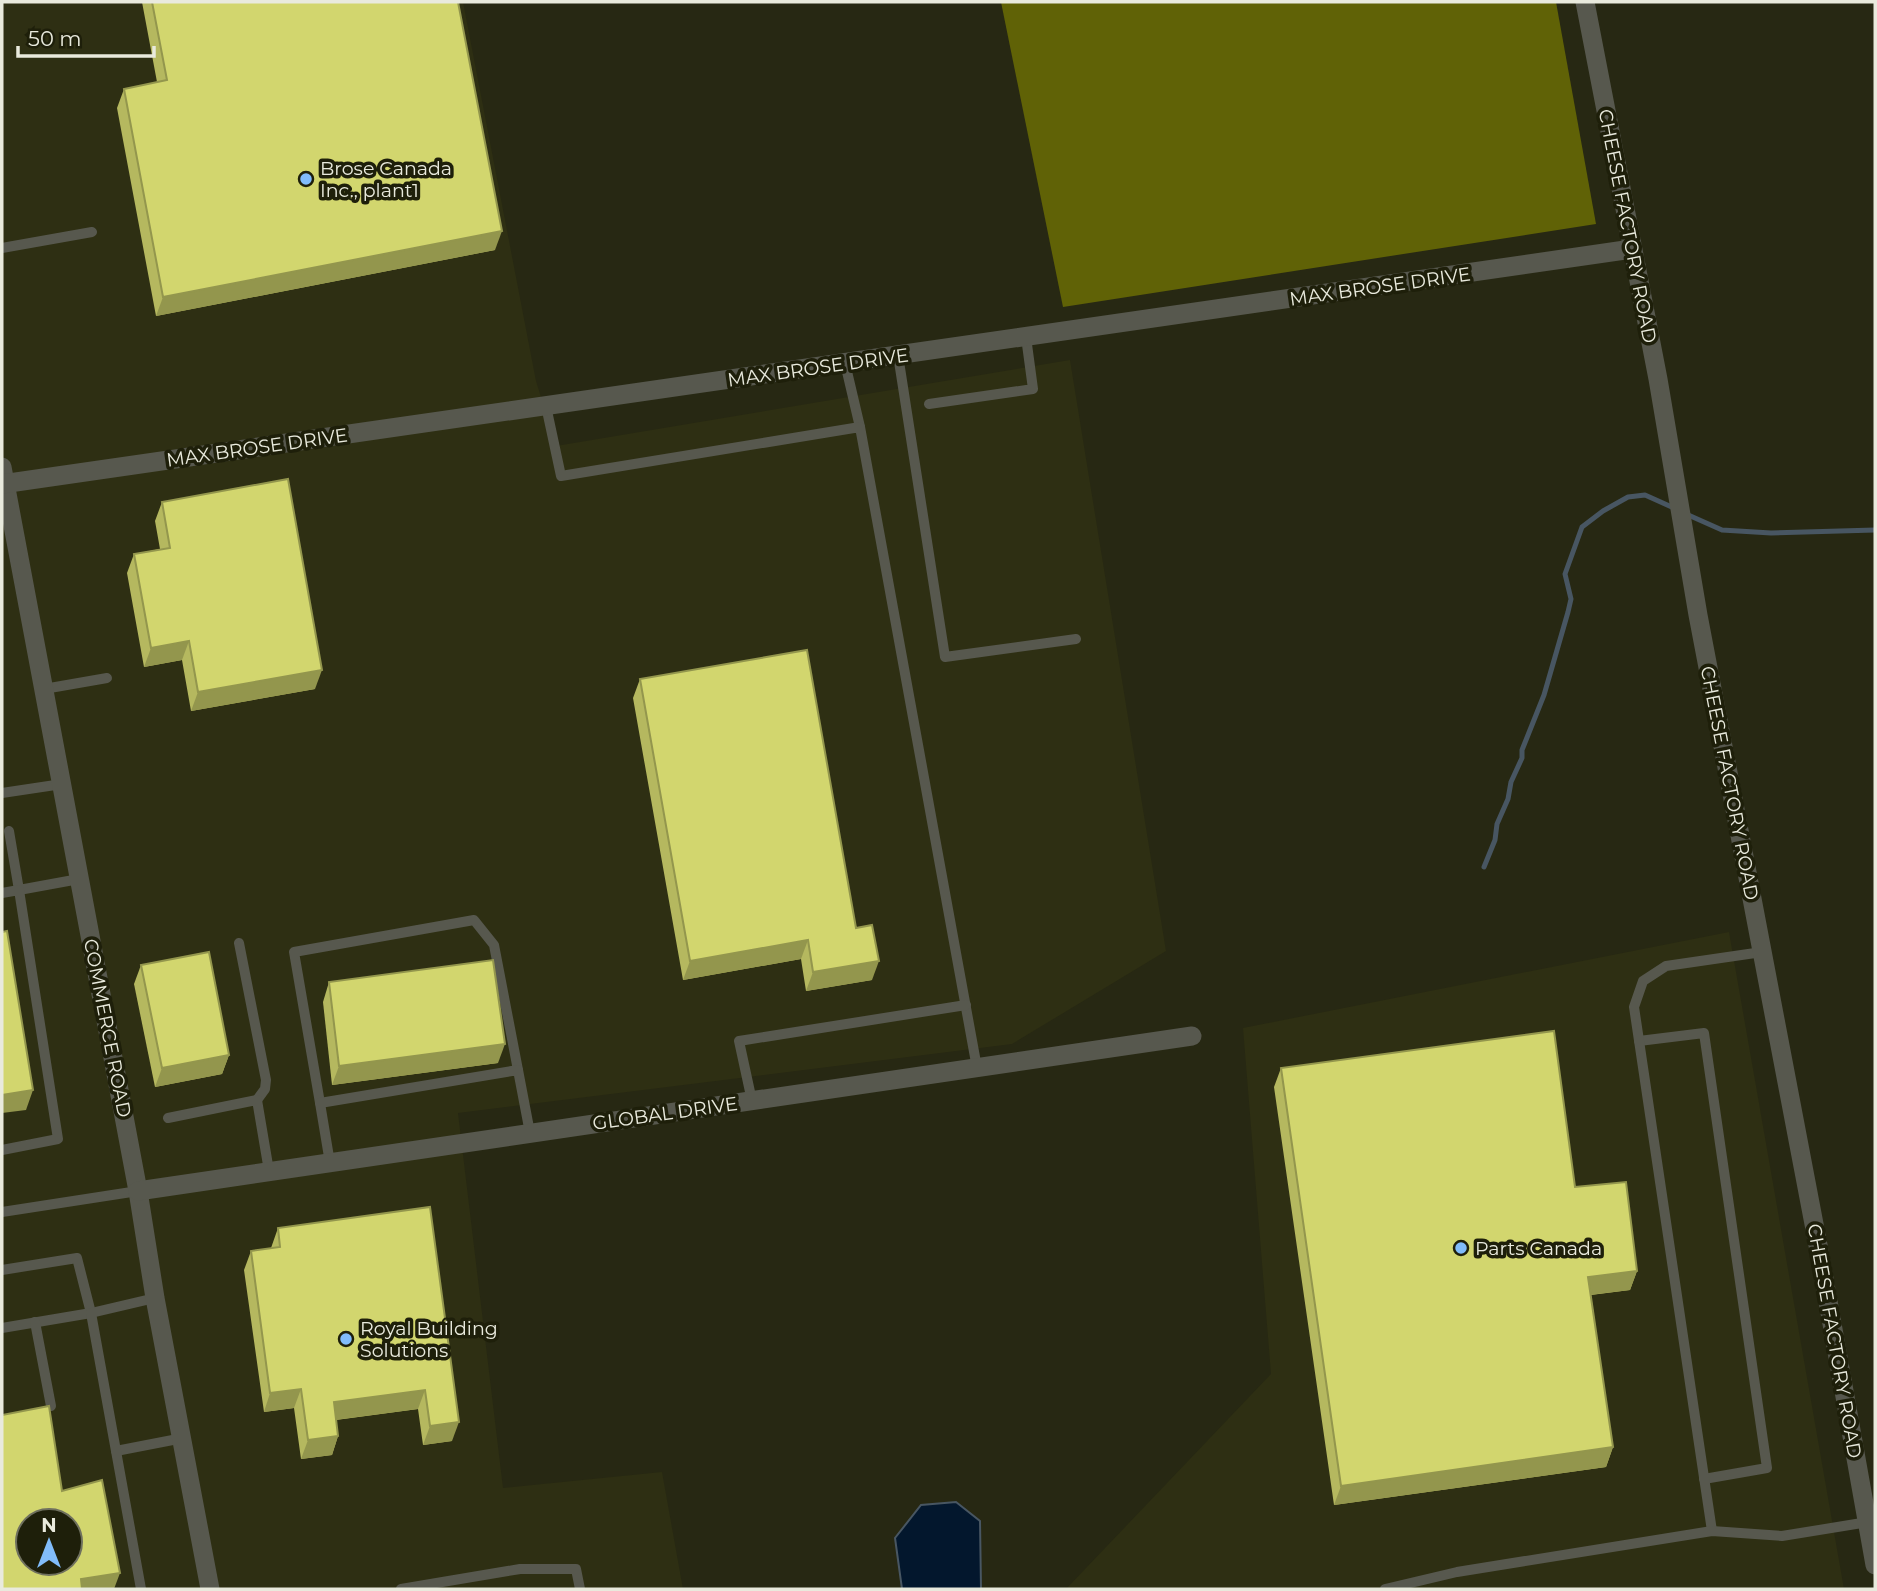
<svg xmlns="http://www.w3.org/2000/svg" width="1877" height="1591" viewBox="0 0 1877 1591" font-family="Montserrat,sans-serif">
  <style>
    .built { fill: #2e2f13; fill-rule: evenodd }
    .forest { fill: #606206 }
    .water { fill: #03172d; stroke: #485662; stroke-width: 2 }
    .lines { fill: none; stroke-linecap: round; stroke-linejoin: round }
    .stream { stroke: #485662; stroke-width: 5 }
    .lane { stroke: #57584e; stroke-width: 10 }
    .street { stroke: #57584e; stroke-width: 19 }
    .wall { fill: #b5b85f }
    .shaded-wall { fill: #93964d }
    .building { fill: #d2d66e; stroke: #93964d; stroke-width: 2; fill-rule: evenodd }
    .poi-dot { fill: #81bcfa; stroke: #1e1f0a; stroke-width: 2.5 }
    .labels { text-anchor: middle; stroke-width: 7; stroke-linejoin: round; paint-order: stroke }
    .poi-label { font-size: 19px; fill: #e9eadd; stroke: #1e1f0a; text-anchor: start }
    .street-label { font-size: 19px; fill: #e9eadd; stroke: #1e1f0a }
  </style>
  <rect width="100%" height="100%" fill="#272813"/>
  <g class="built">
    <path d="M2,2H463L536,381L556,446L1070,360L1166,951L1012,1044L458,1113L503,1488L662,1472L683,1589H2ZM28,1521H70V1563H28Z"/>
    <path d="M1729,932L1844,1589H1066L1271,1374L1243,1028Z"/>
  </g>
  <path class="forest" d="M1001,2H1556L1596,224L1063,307Z"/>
  <path class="water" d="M956,1502L980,1521L981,1589H902L895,1538L921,1505Z"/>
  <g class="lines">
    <g class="stream">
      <path d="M1686,514L1722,530L1771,533L1875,530"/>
      <path d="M1484,867L1495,840L1497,824L1508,799L1511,782L1522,758V750L1544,695L1568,612L1571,599L1565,574L1582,527L1603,511L1628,497L1645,495L1674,508"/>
    </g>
    <g class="lane">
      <path d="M2,248L92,232"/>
      <path d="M898,355L945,657L1076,639"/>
      <path d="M845,363L860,427"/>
      <path d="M929,404L1033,389L1026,337"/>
      <path d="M546,406L561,476L860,427L977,1068"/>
      <path d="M44,689L107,678"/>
      <path d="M2,793L62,784"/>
      <path d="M9,831L19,890L79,879"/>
      <path d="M2,893L19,890L58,1139L2,1150"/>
      <path d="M239,943L266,1080L265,1089L257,1100"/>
      <path d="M1639,1041L1704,1033L1767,1468L1704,1479"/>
      <path d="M752,1101L739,1041L966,1005"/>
      <path d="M320,1103L294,952L474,920L494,945L518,1070"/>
      <path d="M168,1118L257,1100L269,1171"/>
      <path d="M330,1163L320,1103L518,1070L530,1133"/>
      <path d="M2,1212L138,1191"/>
      <path d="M2,1270L77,1258L91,1313L2,1328"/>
      <path d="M35,1322L51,1406"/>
      <path d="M116,1451L183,1438"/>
      <path d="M1712,1531L1634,1007L1643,981L1666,966L1762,952"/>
      <path d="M141,1589L91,1313L155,1298"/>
      <path d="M401,1589L520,1569H576L580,1589"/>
      <path d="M1385,1589L1457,1572L1712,1531L1782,1536L1868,1522"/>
    </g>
    <g class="street">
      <path d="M1585,2L1658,379L1698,615L1818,1245L1875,1565"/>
      <path d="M2,467L138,1191L155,1298L210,1589"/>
      <path d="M2,484L1632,249"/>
      <path d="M138,1191L1192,1036"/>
    </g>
  </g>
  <g class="wall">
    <path d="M142,2H458L495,250L156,316L117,108L124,89L157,82Z"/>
    <path d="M162,502L315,689L191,711L182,660L144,667L127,573L134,554L160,549L155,521Z"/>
    <path d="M640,679L856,928L872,980L806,991L801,959L683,980L633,698Z"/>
    <path d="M141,965L229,1055L222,1074L155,1087L134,984Z"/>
    <path d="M329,982L498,1063L332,1085L323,1002Z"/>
    <path d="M1281,1068L1575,1187L1637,1271L1630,1290L1591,1295L1613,1447L1606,1467L1334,1505L1274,1087Z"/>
    <path d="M430,1207L452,1441L423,1445L418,1409L336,1420L338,1436L332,1455L301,1459L294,1408L264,1412L244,1270L251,1251L271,1248L278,1228Z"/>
  </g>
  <g class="shaded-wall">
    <path d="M502,231L495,250L156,316L163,297Z"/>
    <path d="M189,641L182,660L144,667L151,648Z"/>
    <path d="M322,670L315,689L191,711L198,692Z"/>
    <path d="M808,940L801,959L683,980L690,961Z"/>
    <path d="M879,961L872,980L806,991L813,972Z"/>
    <path d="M505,1044L498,1063L332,1085L339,1066Z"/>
    <path d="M229,1055L222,1074L155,1087L162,1068Z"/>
    <path d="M33,1090L26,1110L2,1113V1095Z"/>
    <path d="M1637,1271L1630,1290L1581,1296L1588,1277Z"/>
    <path d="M301,1389L294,1408L264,1412L270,1393Z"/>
    <path d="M425,1390L418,1409L327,1421L334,1402Z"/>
    <path d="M459,1422L452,1441L423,1445L430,1426Z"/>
    <path d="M338,1436L332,1455L301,1459L308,1440Z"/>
    <path d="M1613,1447L1606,1467L1334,1505L1341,1486Z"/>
    <path d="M120,1573L114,1589H77L81,1579Z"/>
  </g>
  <g class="building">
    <path d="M152,2H458L502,231L163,297L124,89L167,80Z"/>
    <path d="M288,479L322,670L198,692L189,641L151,648L134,554L170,548L162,502Z"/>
    <path d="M807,650L856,928L872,925L879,961L813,972L808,940L690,961L640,679Z"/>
    <path d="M7,931L33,1090L2,1095V932Z"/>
    <path d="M209,952L229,1055L162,1068L141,965Z"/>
    <path d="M493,960L505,1044L339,1066L329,982Z"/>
    <path d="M1554,1031L1575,1187L1626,1182L1637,1271L1588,1277L1613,1447L1341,1486L1281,1068Z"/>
    <path d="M430,1207L459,1422L430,1426L425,1390L334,1402L338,1436L308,1440L301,1389L270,1393L251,1251L280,1247L278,1228Z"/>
    <path d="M49,1406L62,1491L102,1480L120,1573L81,1579L82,1589H2V1415ZM28,1521H70V1563H28Z"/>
  </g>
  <g class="poi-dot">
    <circle cx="306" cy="179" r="7"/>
    <circle cx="1461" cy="1248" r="7"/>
    <circle cx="346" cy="1339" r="7"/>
  </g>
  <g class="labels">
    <g class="poi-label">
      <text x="320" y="175">Brose Canada<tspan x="320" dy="22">Inc., plant1</tspan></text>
      <text x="1475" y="1255">Parts Canada</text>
      <text x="360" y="1335">Royal Building<tspan x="360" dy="22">Solutions</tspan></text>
    </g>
    <g class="street-label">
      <text transform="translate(1628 226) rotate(79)" y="7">CHEESE FACTORY ROAD</text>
      <text transform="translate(1380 286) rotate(-8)" y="7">MAX BROSE DRIVE</text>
      <text transform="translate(818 367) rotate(-8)" y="7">MAX BROSE DRIVE</text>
      <text transform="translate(257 447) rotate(-8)" y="7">MAX BROSE DRIVE</text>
      <text transform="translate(1730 783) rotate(79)" y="7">CHEESE FACTORY ROAD</text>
      <text transform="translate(108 1028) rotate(79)" y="7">COMMERCE ROAD</text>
      <text transform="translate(665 1113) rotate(-8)" y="7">GLOBAL DRIVE</text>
      <text transform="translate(1835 1341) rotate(80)" y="7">CHEESE FACTORY ROAD</text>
    </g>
  </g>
  <rect width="1877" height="1591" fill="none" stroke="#e9eadd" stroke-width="7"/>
  <g transform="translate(49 1542)"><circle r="33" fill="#1e1f0a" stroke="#6f705e" stroke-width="2"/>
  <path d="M0-5L12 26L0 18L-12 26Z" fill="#81bcfa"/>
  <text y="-10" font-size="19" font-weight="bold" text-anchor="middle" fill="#e9eadd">N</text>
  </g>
  <path d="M18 46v10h136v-10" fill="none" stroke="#e9eadd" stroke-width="3.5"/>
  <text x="28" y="46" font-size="21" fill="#e9eadd" stroke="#1e1f0a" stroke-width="5" paint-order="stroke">50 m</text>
</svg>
